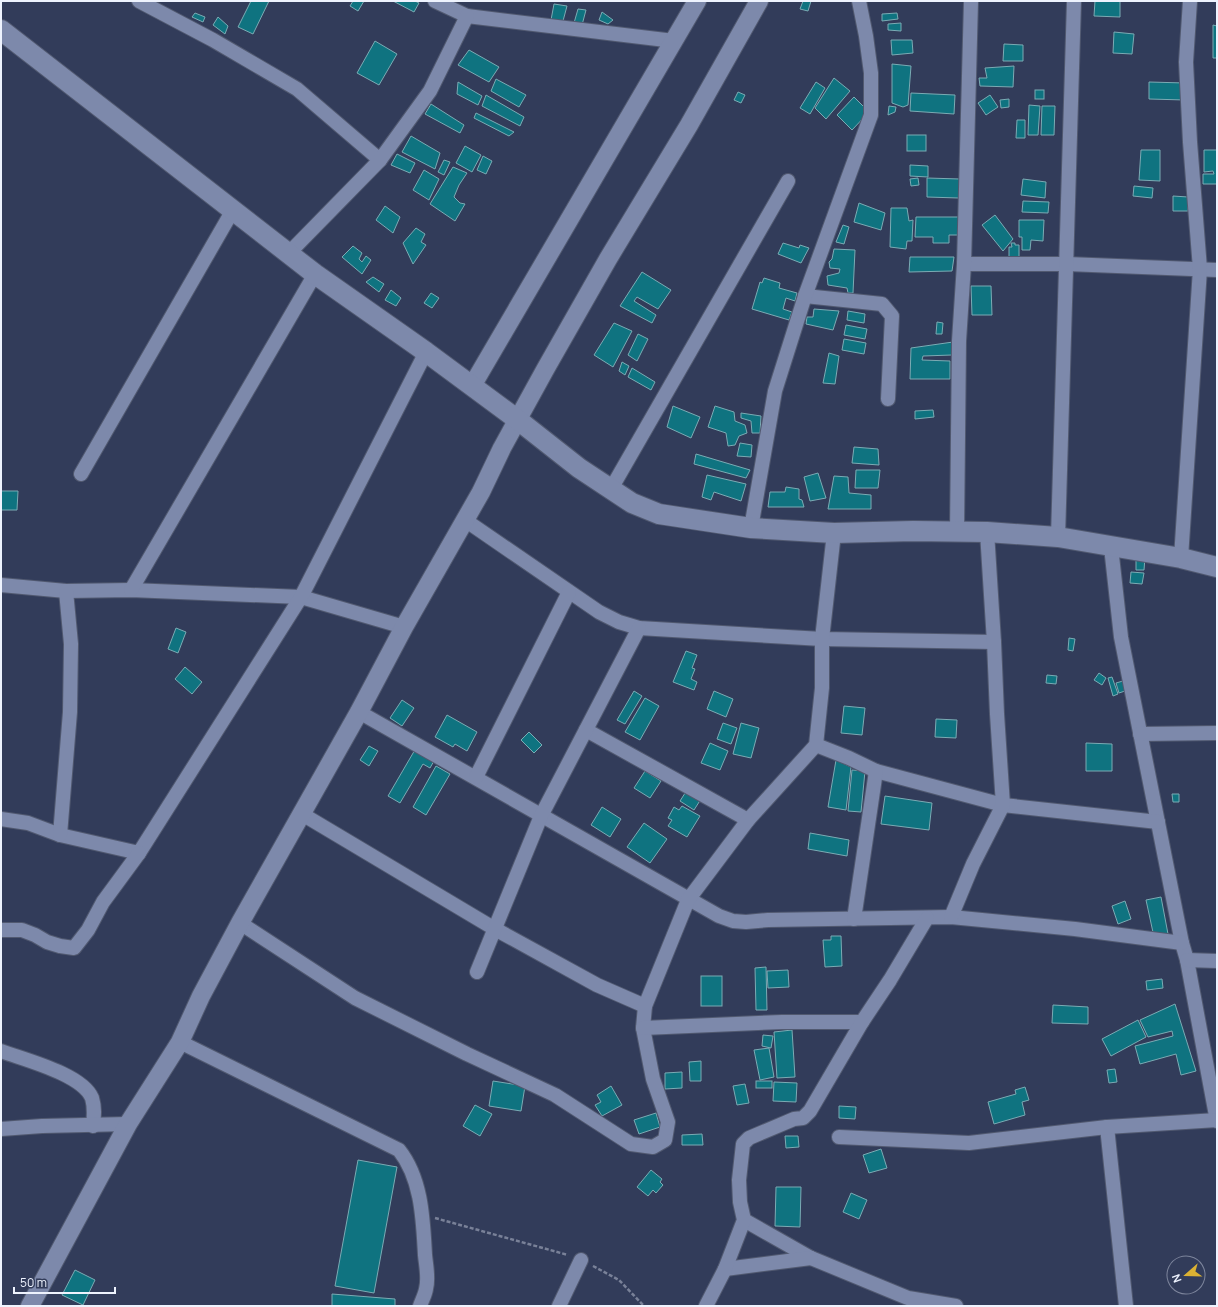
<svg xmlns="http://www.w3.org/2000/svg" width="1218" height="1307" viewBox="0 0 1218 1307" font-family="Manrope,sans-serif">
  <style>
    .building { fill: #0f7380; stroke: #7babb4 }
    .lines { fill: none; stroke-linecap: round; stroke-linejoin: round }
    .minor-casing { stroke: #515970; stroke-width: 16 }
    .tertiary-casing { stroke: #515970; stroke-width: 20 }
    .secondary-casing { stroke: #515970; stroke-width: 22 }
    .path { stroke: #798198; stroke-width: 2.5; stroke-dasharray: 4 2; stroke-linecap: butt }
    .minor { stroke: #7d89ab; stroke-width: 14 }
    .tertiary { stroke: #7d89ab; stroke-width: 18 }
    .secondary { stroke: #7d89ab; stroke-width: 20 }
  </style>
  <rect width="100%" height="100%" fill="#323c5a"/>
  <g class="building">
    <path d="M251,1H269L253,34L238,27Z"/>
    <path d="M353,1H364L358,11L350,6Z"/>
    <path d="M393,1H415L419,3L414,12Z"/>
    <path d="M803,1H811L808,11L800,9Z"/>
    <path d="M1095,1H1120V17L1094,16Z"/>
    <path d="M554,4L567,6L563,21L551,20Z"/>
    <path d="M578,9L586,10L582,25L574,23Z"/>
    <path d="M602,12L613,20L608,24L599,20Z"/>
    <path d="M195,13L205,17L203,22L192,17Z"/>
    <path d="M897,13L898,19L882,21V14Z"/>
    <path d="M218,17L228,26L225,34L213,25Z"/>
    <path d="M901,23V31L888,30V24Z"/>
    <path d="M1213,25L1217,26V58H1213Z"/>
    <path d="M1114,32L1134,34L1132,54L1113,53Z"/>
    <path d="M891,40H912L913,53L892,55Z"/>
    <path d="M375,41L397,54L379,85L357,73Z"/>
    <path d="M1004,44L1023,45V61H1003Z"/>
    <path d="M469,50L499,67L489,82L458,65Z"/>
    <path d="M892,64L911,66L908,105L903,107L892,103Z"/>
    <path d="M1014,66L1013,87L980,86L979,78H987L985,68Z"/>
    <path d="M834,78L850,91L826,119L815,108Z"/>
    <path d="M496,79L526,95L519,107L491,91Z"/>
    <path d="M458,82L482,96L478,105L457,94Z"/>
    <path d="M816,82L825,88L810,114L800,108Z"/>
    <path d="M1149,82L1185,83V100L1149,99Z"/>
    <rect x="1035" y="90" width="9" height="9"/>
    <path d="M738,92L745,95L741,103L734,100Z"/>
    <path d="M911,93L955,95L954,114L910,111Z"/>
    <path d="M486,95L524,117L520,126L482,106Z"/>
    <path d="M990,95L998,107L986,115L978,103Z"/>
    <path d="M854,97L869,112L852,130L837,115Z"/>
    <path d="M1009,99V107L1001,108L1000,100Z"/>
    <path d="M431,104L464,125L460,133L425,114Z"/>
    <path d="M1029,105L1040,106L1038,135H1028Z"/>
    <path d="M889,106L896,107L895,112L888,115Z"/>
    <path d="M1042,106H1055L1054,135H1041Z"/>
    <path d="M476,113L514,132L509,136L474,118Z"/>
    <path d="M1017,120H1025V138H1016Z"/>
    <rect x="907" y="135" width="19" height="16"/>
    <path d="M411,136L440,153L435,169L402,152Z"/>
    <path d="M465,146L481,155L472,172L456,163Z"/>
    <path d="M1141,150H1160V181L1139,180Z"/>
    <path d="M1204,150H1217V184H1203V174H1214L1213,171L1204,172Z"/>
    <path d="M397,154L415,163L410,173L391,165Z"/>
    <path d="M483,156L492,161L486,174L477,170Z"/>
    <path d="M444,160L450,162L444,175L438,172Z"/>
    <path d="M910,165L928,166V177L910,176Z"/>
    <path d="M453,167L467,173L459,185L454,197L460,203L465,204L455,221L430,204Z"/>
    <path d="M424,170L439,179L429,200L413,190Z"/>
    <path d="M918,178L919,185L911,186L910,179Z"/>
    <path d="M927,178L960,179L959,198L927,197Z"/>
    <path d="M1023,179L1046,182L1045,198L1021,195Z"/>
    <path d="M1134,186L1153,188L1152,198L1133,196Z"/>
    <path d="M1173,196L1188,197V211H1173Z"/>
    <path d="M1023,201L1049,202L1048,213L1022,212Z"/>
    <path d="M859,203L885,213L881,230L854,222Z"/>
    <path d="M385,206L400,217L393,233L376,220Z"/>
    <path d="M891,208H907L909,221L913,220L912,241H907L906,249L890,247Z"/>
    <path d="M995,215L1013,239L1003,251L982,225Z"/>
    <path d="M916,217H960L959,235H949V243H933V237H915Z"/>
    <path d="M1019,220H1044L1043,241L1031,240L1030,250H1022V237H1019Z"/>
    <path d="M843,225L849,227L844,244L836,242Z"/>
    <path d="M416,228L425,234L421,242L426,245L413,264L403,243Z"/>
    <path d="M783,243L799,248L800,245L809,248L801,263L778,254Z"/>
    <path d="M1011,243H1015V245H1019V257H1009V247H1012Z"/>
    <path d="M353,246L362,253L359,259L362,262L366,256L371,260L362,274L342,257Z"/>
    <path d="M834,249L855,250L853,293H848L847,288L828,285L827,276L839,273L840,269L830,268L829,262L832,259Z"/>
    <path d="M910,257H954L952,271L909,272Z"/>
    <path d="M642,272L671,290L658,309L637,297L634,301L656,315L652,323L620,306Z"/>
    <path d="M373,277L384,284L379,292L366,282Z"/>
    <path d="M764,278L780,283L779,288L797,293L795,301L786,298L783,309L792,312L789,320L752,309L760,282L762,283Z"/>
    <path d="M971,286H991L992,315H972Z"/>
    <path d="M391,290L401,298L396,306L385,300Z"/>
    <path d="M431,293L439,298L432,308L424,303Z"/>
    <path d="M814,309L839,311L833,330L806,324L807,317H813Z"/>
    <path d="M848,311L865,314L864,323L847,320Z"/>
    <path d="M937,322L943,323L942,334H936Z"/>
    <path d="M614,323L632,331L613,367L594,355Z"/>
    <path d="M846,325L867,329L865,339L844,335Z"/>
    <path d="M638,334L648,339L637,361L628,355Z"/>
    <path d="M844,339L866,343L864,354L842,350Z"/>
    <path d="M953,342L952,355L923,356L922,360L950,361V379H910L911,348Z"/>
    <path d="M829,353L839,356L835,384L823,383Z"/>
    <path d="M622,362L629,366L625,375L619,371Z"/>
    <path d="M632,368L655,382L651,390L628,377Z"/>
    <path d="M673,406L700,417L691,438L667,427Z"/>
    <path d="M715,406L734,412L735,421L745,425L747,433L739,436L735,445L728,446L726,433L708,427Z"/>
    <path d="M933,410L934,417L915,419V411Z"/>
    <path d="M741,413L761,416L760,433H752L751,421L741,418Z"/>
    <path d="M740,443L752,445L751,457L737,456Z"/>
    <path d="M854,447L878,449L879,465L852,463Z"/>
    <path d="M696,454L750,470L746,478L694,464Z"/>
    <path d="M856,470H880L878,488H855Z"/>
    <path d="M818,473L826,498L810,501L804,477Z"/>
    <path d="M707,475L746,484L741,501L714,492L711,500L702,497Z"/>
    <path d="M834,476L848,477L849,493L871,495V509H828Z"/>
    <path d="M786,487L799,489V499L802,500L804,507H768L770,492H785Z"/>
    <path d="M1,491H18L17,510H1Z"/>
    <path d="M1136,557H1145L1144,570H1136Z"/>
    <path d="M1131,572L1144,573L1142,584L1130,583Z"/>
    <path d="M176,628L186,632L178,653L168,649Z"/>
    <path d="M1069,638L1075,639L1073,651L1068,650Z"/>
    <path d="M686,651L697,655L692,668L695,669L691,679L697,682L694,690L673,682Z"/>
    <path d="M185,667L202,682L192,694L175,679Z"/>
    <path d="M1099,673L1106,678L1102,685L1094,680Z"/>
    <path d="M1047,675L1057,676L1056,684L1046,683Z"/>
    <path d="M1112,677L1118,694L1113,696L1108,678Z"/>
    <path d="M1123,681L1125,691L1119,693L1116,683Z"/>
    <path d="M634,691L642,696L625,724L617,720Z"/>
    <path d="M714,691L733,699L726,717L707,709Z"/>
    <path d="M645,698L659,706L640,740L625,732Z"/>
    <path d="M402,700L414,708L402,726L390,718Z"/>
    <path d="M844,706L865,708L862,735L841,733Z"/>
    <path d="M447,715L477,732L467,751L455,744L453,747L435,737Z"/>
    <path d="M936,719L957,720L956,738L935,737Z"/>
    <path d="M723,723L737,728L731,744L717,739Z"/>
    <path d="M741,723L759,728L751,758L733,754Z"/>
    <path d="M529,732L542,745L534,753L521,740Z"/>
    <path d="M710,743L728,751L720,770L701,763Z"/>
    <path d="M1086,743L1112,744V771H1086Z"/>
    <path d="M369,746L378,751L369,766L360,760Z"/>
    <path d="M416,748L435,759L430,768L423,764L400,803L388,796Z"/>
    <path d="M836,760L851,767L846,810L828,807Z"/>
    <path d="M436,766L450,774L426,815L413,807Z"/>
    <path d="M852,770L865,771L861,812L848,811Z"/>
    <path d="M645,771L661,781L650,798L634,788Z"/>
    <path d="M687,790L701,799L694,810L680,801Z"/>
    <path d="M1172,794H1179V802H1173Z"/>
    <path d="M885,796L932,803L929,830L881,824Z"/>
    <path d="M682,806L700,816L687,837L668,826L672,820L668,818L674,807L679,810Z"/>
    <path d="M602,807L621,819L610,837L591,825Z"/>
    <path d="M644,823L667,839L650,863L627,847Z"/>
    <path d="M810,833L849,840L847,856L808,849Z"/>
    <path d="M1161,897L1168,934L1154,937L1146,900Z"/>
    <path d="M1125,901L1131,919L1118,924L1112,906Z"/>
    <path d="M831,936H841L842,966L825,967L823,940H831Z"/>
    <path d="M766,967L767,1010H756L755,968Z"/>
    <path d="M788,970L789,987L768,988L767,971Z"/>
    <rect x="701" y="976" width="21" height="30"/>
    <path d="M1162,979L1163,988L1147,990L1146,981Z"/>
    <path d="M1175,1004L1196,1071L1181,1075L1176,1054L1140,1064L1135,1046L1173,1036L1172,1031L1148,1037L1140,1020Z"/>
    <path d="M1053,1005L1088,1007V1024L1052,1023Z"/>
    <path d="M1138,1020L1146,1037L1111,1056L1102,1039Z"/>
    <path d="M792,1030L795,1077L777,1078L774,1032Z"/>
    <path d="M763,1035L773,1036L771,1048L762,1046Z"/>
    <path d="M769,1048L774,1077L760,1080L754,1050Z"/>
    <path d="M701,1061V1081H690L689,1062Z"/>
    <path d="M1115,1069L1117,1082L1109,1083L1107,1070Z"/>
    <path d="M682,1072V1088L665,1089V1073Z"/>
    <path d="M493,1081L525,1086L521,1111L489,1106Z"/>
    <rect x="756" y="1081" width="16" height="7"/>
    <path d="M774,1082L797,1083L796,1102L773,1101Z"/>
    <path d="M745,1084L749,1103L737,1105L733,1086Z"/>
    <path d="M611,1086L622,1105L602,1116L595,1105L601,1102L597,1095Z"/>
    <path d="M1025,1087L1029,1100L1022,1102L1025,1115L994,1124L988,1102L1016,1094L1015,1090Z"/>
    <path d="M475,1105L492,1114L480,1136L463,1126Z"/>
    <path d="M839,1106L856,1107L855,1119L839,1118Z"/>
    <path d="M656,1113L660,1127L639,1134L634,1120Z"/>
    <path d="M702,1134L703,1145H682V1135Z"/>
    <path d="M785,1136H798L799,1147L786,1148Z"/>
    <path d="M881,1149L887,1168L869,1173L863,1155Z"/>
    <path d="M358,1160L397,1167L374,1293L335,1286Z"/>
    <path d="M651,1170L662,1179L660,1182L663,1185L656,1193L653,1190L648,1196L637,1187Z"/>
    <path d="M776,1187H801L800,1227L775,1226Z"/>
    <path d="M851,1193L867,1200L859,1219L843,1212Z"/>
    <path d="M75,1270L95,1280L83,1305L62,1295Z"/>
    <path d="M332,1294L395,1299V1306H332Z"/>
  </g>
  <g class="lines">
    <defs>
      <g id="minor">
        <path d="M139,1L213,40L297,89L380,160"/>
        <path d="M435,1L467,16L674,41"/>
        <path d="M289,253L380,160L430,91L467,16"/>
        <path d="M964,264H1067L1217,270"/>
        <path d="M805,296L882,304L892,316L888,399"/>
        <path d="M81,474L233,210"/>
        <path d="M611,489L788,181"/>
        <path d="M465,520L599,612L619,622L639,628L822,639L994,642"/>
        <path d="M751,528L775,391L805,296L871,115V73L866,36L859,1"/>
        <path d="M957,532L959,341L964,264L971,1"/>
        <path d="M1058,537L1074,1"/>
        <path d="M1111,547L1121,637L1182,943L1187,960L1217,1121"/>
        <path d="M1181,558L1200,269L1190,142L1186,62L1190,1"/>
        <path d="M1,585L66,591L131,590L301,597L404,627"/>
        <path d="M131,590L315,274"/>
        <path d="M359,712L719,916L733,921L746,922L768,920L951,917L1075,929L1182,943"/>
        <path d="M586,730L748,820"/>
        <path d="M1140,734L1217,733"/>
        <path d="M816,745L849,758L876,771L1003,805L1158,822"/>
        <path d="M476,777L569,592"/>
        <path d="M302,814L495,929L597,985L645,1006"/>
        <path d="M1,819L28,823L60,835L139,853L301,597L426,352"/>
        <path d="M60,835L70,712L71,644L66,591"/>
        <path d="M951,917L973,864L1003,805L997,714L994,642L987,532"/>
        <path d="M854,919L876,771"/>
        <path d="M240,923L355,998L467,1054L555,1095L631,1144L653,1147L665,1140L668,1122L653,1079L643,1028L645,1006L688,900L748,820L816,745L822,688V639L834,533"/>
        <path d="M1,930H22L35,935L47,942L60,946L74,948L88,930L103,902L139,853"/>
        <path d="M1187,960L1217,961"/>
        <path d="M477,972L541,816L639,628"/>
        <path d="M643,1028L782,1022H862"/>
        <path d="M180,1042L399,1150C422,1179 423,1220 425,1255C426,1266 429,1278 426,1289C425,1295 422,1300 420,1306"/>
        <path d="M1,1051C25,1060 82,1074 92,1098C95,1108 94,1116 93,1126"/>
        <path d="M1107,1127L1126,1306"/>
        <path d="M1,1129L42,1126L128,1124"/>
        <path d="M839,1137L969,1143L1107,1127L1217,1120"/>
        <path d="M744,1220L811,1258L908,1298L956,1306"/>
        <path d="M725,1269L811,1258"/>
        <path d="M559,1306L581,1260"/>
        <path d="M706,1306L725,1269L744,1220L740,1202L739,1180L743,1144L749,1138L794,1119L803,1118L810,1111L862,1022L890,980L927,918"/>
      </g>
      <g id="tertiary">
        <path d="M472,386L697,1"/>
        <path d="M30,1306L128,1124L180,1042L201,996L240,923L359,712L404,627L481,492L502,448L546,368L608,259L689,125L759,1"/>
      </g>
      <path id="secondary" d="M1,30L315,274L426,352L518,420L579,468L632,503L659,514L751,528L834,533L913,531L987,532L1058,537L1181,558L1217,567"/>
    </defs>
    <use href="#minor" class="minor-casing"/>
    <use href="#tertiary" class="tertiary-casing"/>
    <use href="#secondary" class="secondary-casing"/>
    <g class="path">
      <path d="M435,1218L568,1255"/>
      <path d="M593,1266L619,1280L644,1306"/>
    </g>
    <use href="#minor" class="minor"/>
    <use href="#tertiary" class="tertiary"/>
    <use href="#secondary" class="secondary"/>
  </g>
  <rect width="1218" height="1307" fill="none" stroke="#eef3fe" stroke-width="4"/>
  <g transform="translate(1186 1275) rotate(250)"><circle r="19" fill="#323c5a" stroke="#7d859c"/>
  <path d="M0-3L7 15L0 10L-7 15Z" fill="#dcb233"/>
  <text y="-6" font-size="11" font-weight="bold" text-anchor="middle" fill="#eef3fe">N</text>
  </g>
  <path d="M14 1287v6h101v-6" fill="none" stroke="#eef3fe" stroke-width="2"/>
  <text x="20" y="1287" font-size="12" fill="#eef3fe" stroke="#323c5a" stroke-width="3" paint-order="stroke">50 m</text>
</svg>
